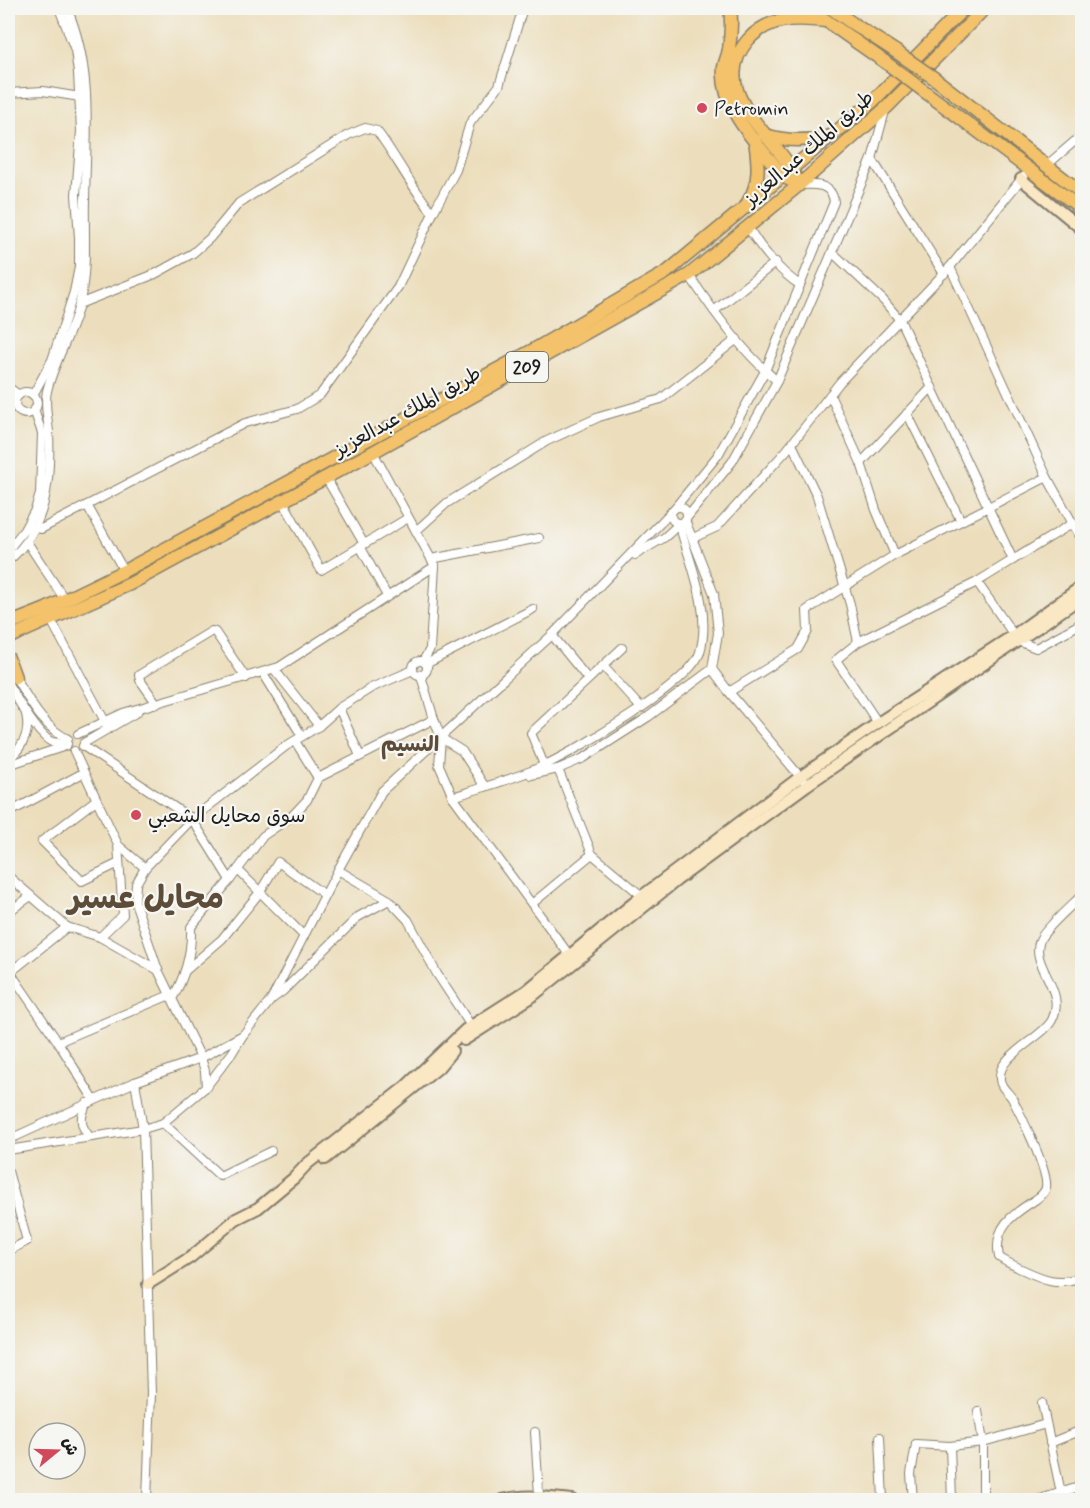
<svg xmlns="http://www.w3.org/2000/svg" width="1090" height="1508" viewBox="0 0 1090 1508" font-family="Mynerve,'Playpen Sans Arabic',sans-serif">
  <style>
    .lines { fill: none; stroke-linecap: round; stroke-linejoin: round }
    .street-casing { stroke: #847d6c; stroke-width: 10 }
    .secondary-casing { stroke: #847d6c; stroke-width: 14 }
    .primary-casing { stroke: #847d6c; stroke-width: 15 }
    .street { stroke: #fff; stroke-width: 8 }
    .secondary { stroke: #fae7c3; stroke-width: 10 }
    .primary { stroke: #f3c26a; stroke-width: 12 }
    .primary-bridge-casing { stroke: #847d6c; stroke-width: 15; stroke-linecap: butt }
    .primary-bridge { stroke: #f3c26a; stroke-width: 12 }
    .poi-dot { fill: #d1495b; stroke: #f6f6f2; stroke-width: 2 }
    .labels { text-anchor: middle; stroke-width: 4.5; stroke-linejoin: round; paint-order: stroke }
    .shield { fill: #f6f6f2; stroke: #5d5d5c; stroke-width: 1.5 }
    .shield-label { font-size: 18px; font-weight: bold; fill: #1c1c1c }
    .poi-label { font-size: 20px; fill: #1c1c1c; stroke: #f6f6f2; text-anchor: start }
    .street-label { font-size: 20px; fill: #1c1c1c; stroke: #f6f6f2 }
    .neighbourhood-label { font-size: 21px; font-weight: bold; fill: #5d4d38; stroke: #f6f6f2 }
    .town-label { font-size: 32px; font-weight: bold; fill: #5d4d38; stroke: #f6f6f2 }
  </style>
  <rect width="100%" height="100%" fill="#f6f6f2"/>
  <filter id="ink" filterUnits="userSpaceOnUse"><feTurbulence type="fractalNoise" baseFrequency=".0167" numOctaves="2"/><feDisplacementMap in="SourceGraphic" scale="12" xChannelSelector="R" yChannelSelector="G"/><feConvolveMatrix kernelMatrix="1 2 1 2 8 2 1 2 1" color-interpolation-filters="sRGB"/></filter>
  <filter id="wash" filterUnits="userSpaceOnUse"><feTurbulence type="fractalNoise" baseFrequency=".008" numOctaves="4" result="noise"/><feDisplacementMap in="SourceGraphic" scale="24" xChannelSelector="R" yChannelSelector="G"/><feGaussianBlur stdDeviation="1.35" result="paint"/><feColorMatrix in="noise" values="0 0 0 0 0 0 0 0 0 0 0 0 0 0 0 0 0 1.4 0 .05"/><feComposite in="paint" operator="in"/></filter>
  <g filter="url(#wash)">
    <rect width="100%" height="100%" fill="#ecdebc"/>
  </g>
  <g filter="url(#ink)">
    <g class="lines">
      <defs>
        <g id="street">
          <path d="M8,93L43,91L80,97"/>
          <path d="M872,159L944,274"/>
          <path d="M1047,165L1082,135"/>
          <path d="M748,227C760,248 780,272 800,285"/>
          <path d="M832,252L883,300L900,320L1013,560"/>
          <path d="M950,267L1047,477L1082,540"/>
          <path d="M689,275C715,314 742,351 777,381"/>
          <path d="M79,304L155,274L193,253L210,238L239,203L348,135L365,128L377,131C397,158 411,187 433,213"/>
          <path d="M714,311L776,262"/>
          <path d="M8,387L19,395"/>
          <circle cx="26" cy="403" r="11"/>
          <path d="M33,395L52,360L74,292L79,267V238L76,195L81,131L78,73L75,50L59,8"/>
          <path d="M830,395L861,463L876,510L895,555"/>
          <path d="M907,413L961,521"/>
          <path d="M792,444L817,496L850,604L858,642"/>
          <path d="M373,452L435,566L430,649L423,661"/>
          <path d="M861,463L932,387"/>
          <path d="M326,478L364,544"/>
          <path d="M283,501L321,570L408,518"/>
          <path d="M87,505L124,571"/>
          <circle cx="679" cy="515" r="8"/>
          <path d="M27,526L41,529L245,423L297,409L320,395L398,287L433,213L456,170L470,123L499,86L523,8"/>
          <path d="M416,531L447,503L547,441L599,417L661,399L737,339"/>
          <path d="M693,538L717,527L786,451L840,382L950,267L1023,177"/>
          <path d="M27,542L65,600"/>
          <path d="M360,546L387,596"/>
          <path d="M8,550L24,530L35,510L40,494L42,433L34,410"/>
          <path d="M431,559L539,538"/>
          <path d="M8,561C47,529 51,480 49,432C48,419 44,404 47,391C54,362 71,335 79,305C88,270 84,237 85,201C86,135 94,70 67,8"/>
          <path d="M977,582L1018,641L1036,648L1082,623"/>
          <path d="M51,620L109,729"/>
          <path d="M552,635L588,679"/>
          <circle cx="420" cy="668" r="7"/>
          <path d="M426,664L533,609"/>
          <path d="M603,666L641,708"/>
          <path d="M274,669L319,726"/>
          <path d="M712,669L718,633L714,594L685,520L732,462L777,381L872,159L885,111"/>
          <path d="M263,673L302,736"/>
          <path d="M14,675C29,699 41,726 68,739"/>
          <path d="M421,676L434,719L441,738L439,765L453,797L570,956"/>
          <path d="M8,684C16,697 38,736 52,742C57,743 62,743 67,744"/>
          <path d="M729,692L798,649L808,631L807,610L895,555L1047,477"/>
          <path d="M157,704L140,680L139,675L212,631L215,632L246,678"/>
          <path d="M339,708L360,756"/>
          <path d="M878,723L836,660L858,642L977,582L1073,523"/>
          <path d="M78,734L123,713L279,667L435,566"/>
          <path d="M441,738L462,751L485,787"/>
          <path d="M295,741L318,778L434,719"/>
          <path d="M84,743L137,712"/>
          <path d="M83,746L192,819L230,880L191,927C192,953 185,977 172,999"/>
          <path d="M74,751L118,845L145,868"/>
          <path d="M8,760C22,748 31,734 26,714"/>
          <path d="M8,765L66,746"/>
          <path d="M544,765L531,733L622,648"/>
          <path d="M531,775L558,769L584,758L648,717L712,669L729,692L802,779"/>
          <path d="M453,797C483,787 514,779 543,766C575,751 691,684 700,652C712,611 690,563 679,524L665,537L635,555"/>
          <path d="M96,800L42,841L82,881L119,863"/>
          <path d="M8,813L83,773"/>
          <path d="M592,854L642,896"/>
          <path d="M338,870L389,900L408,920L437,974L473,1029"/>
          <path d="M239,871L304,936"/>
          <path d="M8,876L67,927"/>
          <path d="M230,880L263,836L292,816L307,800L318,778"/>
          <path d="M1082,895C1073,904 1046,928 1041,938C1027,964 1068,989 1052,1020C1042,1039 997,1055 1000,1079C1000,1087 1008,1092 1012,1098C1020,1113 1049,1172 1046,1187C1045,1194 1040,1196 1035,1200C1012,1215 993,1227 999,1257C1005,1262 1012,1264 1019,1268C1043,1279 1056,1286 1082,1277"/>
          <path d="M533,903L592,854L558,769"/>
          <path d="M8,912L31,896"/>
          <path d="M100,937L123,915L118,845"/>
          <path d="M158,970L201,1058L205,1071L206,1087"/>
          <path d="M185,971L222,939L260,892L278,862L325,895"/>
          <path d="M10,972L58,1042L94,1100"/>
          <path d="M8,974L67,927L100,937L158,970L135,902L136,884L145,868L192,819L286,746L319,726L339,708L371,688L413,670"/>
          <path d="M272,999L283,991L358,917L389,900"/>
          <path d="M58,1042L170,995"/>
          <path d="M135,1082L143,1129L163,1123L206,1087L232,1053L243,1035"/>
          <path d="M87,1103C80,1117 79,1125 90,1137"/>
          <path d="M163,1123L220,1176L271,1151"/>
          <path d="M8,1140L135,1082L201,1058L243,1035L271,1000L338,870L382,791L552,635L673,510L718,455L765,371L834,202C832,183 814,184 799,185"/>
          <path d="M8,1150L143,1129L151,1393L147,1500"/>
          <path d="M8,1171L27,1241L8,1251"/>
          <path d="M1042,1403L1061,1493"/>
          <path d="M978,1411L983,1442V1500"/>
          <path d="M535,1432L539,1495"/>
          <path d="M880,1437L883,1500"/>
          <path d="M1050,1443L1082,1430"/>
          <path d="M950,1446L952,1500"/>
          <path d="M1066,1491L1068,1500"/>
          <path d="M913,1500L911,1474L916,1444L950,1446L983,1442L1046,1424"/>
          <path d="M1037,1500L1082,1486"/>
        </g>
        <g id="secondary">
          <path d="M1021,179L1082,229"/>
          <path d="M464,1040L530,998L677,880L807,785L1082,597"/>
          <path d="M325,1159L438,1068L452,1051"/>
          <path d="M148,1284L191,1257L236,1219L258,1208L294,1178L307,1164L405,1087L465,1030L526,991L642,896L800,777L878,723L1014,635L1082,586"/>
          <path d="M502,1500C531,1493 545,1498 573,1500"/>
        </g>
        <g id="primary">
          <path d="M730,8C732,22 731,35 729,49C728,56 725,61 724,67C720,110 759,145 783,176L790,180"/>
          <path d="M808,8L885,62"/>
          <path d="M831,8L852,23L895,51"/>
          <path d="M934,78L1082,193"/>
          <path d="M924,91L1082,209"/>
          <path d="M765,135C788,142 807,141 831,136"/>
          <path d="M799,185C796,180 794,173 791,168C768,131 707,88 748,40C769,16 797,18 826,21"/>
          <path d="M748,202C761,182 758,162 755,140"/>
          <path d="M8,624L46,609L124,571L535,349L667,272L872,102L964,8"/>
          <path d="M8,638L130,584L373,452L689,275L799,185L887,107L985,8"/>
          <path d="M8,658L15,677"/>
        </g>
      </defs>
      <use href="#street" class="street-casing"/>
      <use href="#secondary" class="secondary-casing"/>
      <use href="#primary" class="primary-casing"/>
      <use href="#street" class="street"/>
      <use href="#secondary" class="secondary"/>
      <use href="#primary" class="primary"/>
      <defs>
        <g id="primary-bridge">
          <path d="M895,51L934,78"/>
          <path d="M885,62L924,91"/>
        </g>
      </defs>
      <use href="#primary-bridge" class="primary-bridge-casing"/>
      <use href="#primary-bridge" class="primary-bridge"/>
    </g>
  </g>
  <g class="poi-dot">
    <circle cx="702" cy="108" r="6"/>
    <circle cx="136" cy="815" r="6"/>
  </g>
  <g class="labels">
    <rect class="shield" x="506" y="352" width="42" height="30" rx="4.5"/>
    <g class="shield-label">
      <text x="527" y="373">209</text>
    </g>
    <g class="poi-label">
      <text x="714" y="115">Petromin</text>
      <text x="148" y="822">سوق محايل الشعبي</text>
    </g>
    <g class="street-label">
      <text transform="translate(808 148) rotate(-41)" y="7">طريق الملك عبدالعزيز</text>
      <text transform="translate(407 411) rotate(-29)" y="7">طريق الملك عبدالعزيز</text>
    </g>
    <g class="neighbourhood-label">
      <text x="410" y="751">النسيم</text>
    </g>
    <g class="town-label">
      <text x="146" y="908">محايل عسير</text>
    </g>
  </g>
  <rect width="1090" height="1508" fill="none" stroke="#f6f6f2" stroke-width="30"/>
  <g transform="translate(57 1451) rotate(71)"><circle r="28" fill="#f6f6f2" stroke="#9f9f9c" stroke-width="1.5"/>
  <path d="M0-4.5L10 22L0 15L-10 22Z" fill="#d1495b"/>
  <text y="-9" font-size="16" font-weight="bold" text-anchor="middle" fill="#1c1c1c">ش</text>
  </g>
</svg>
